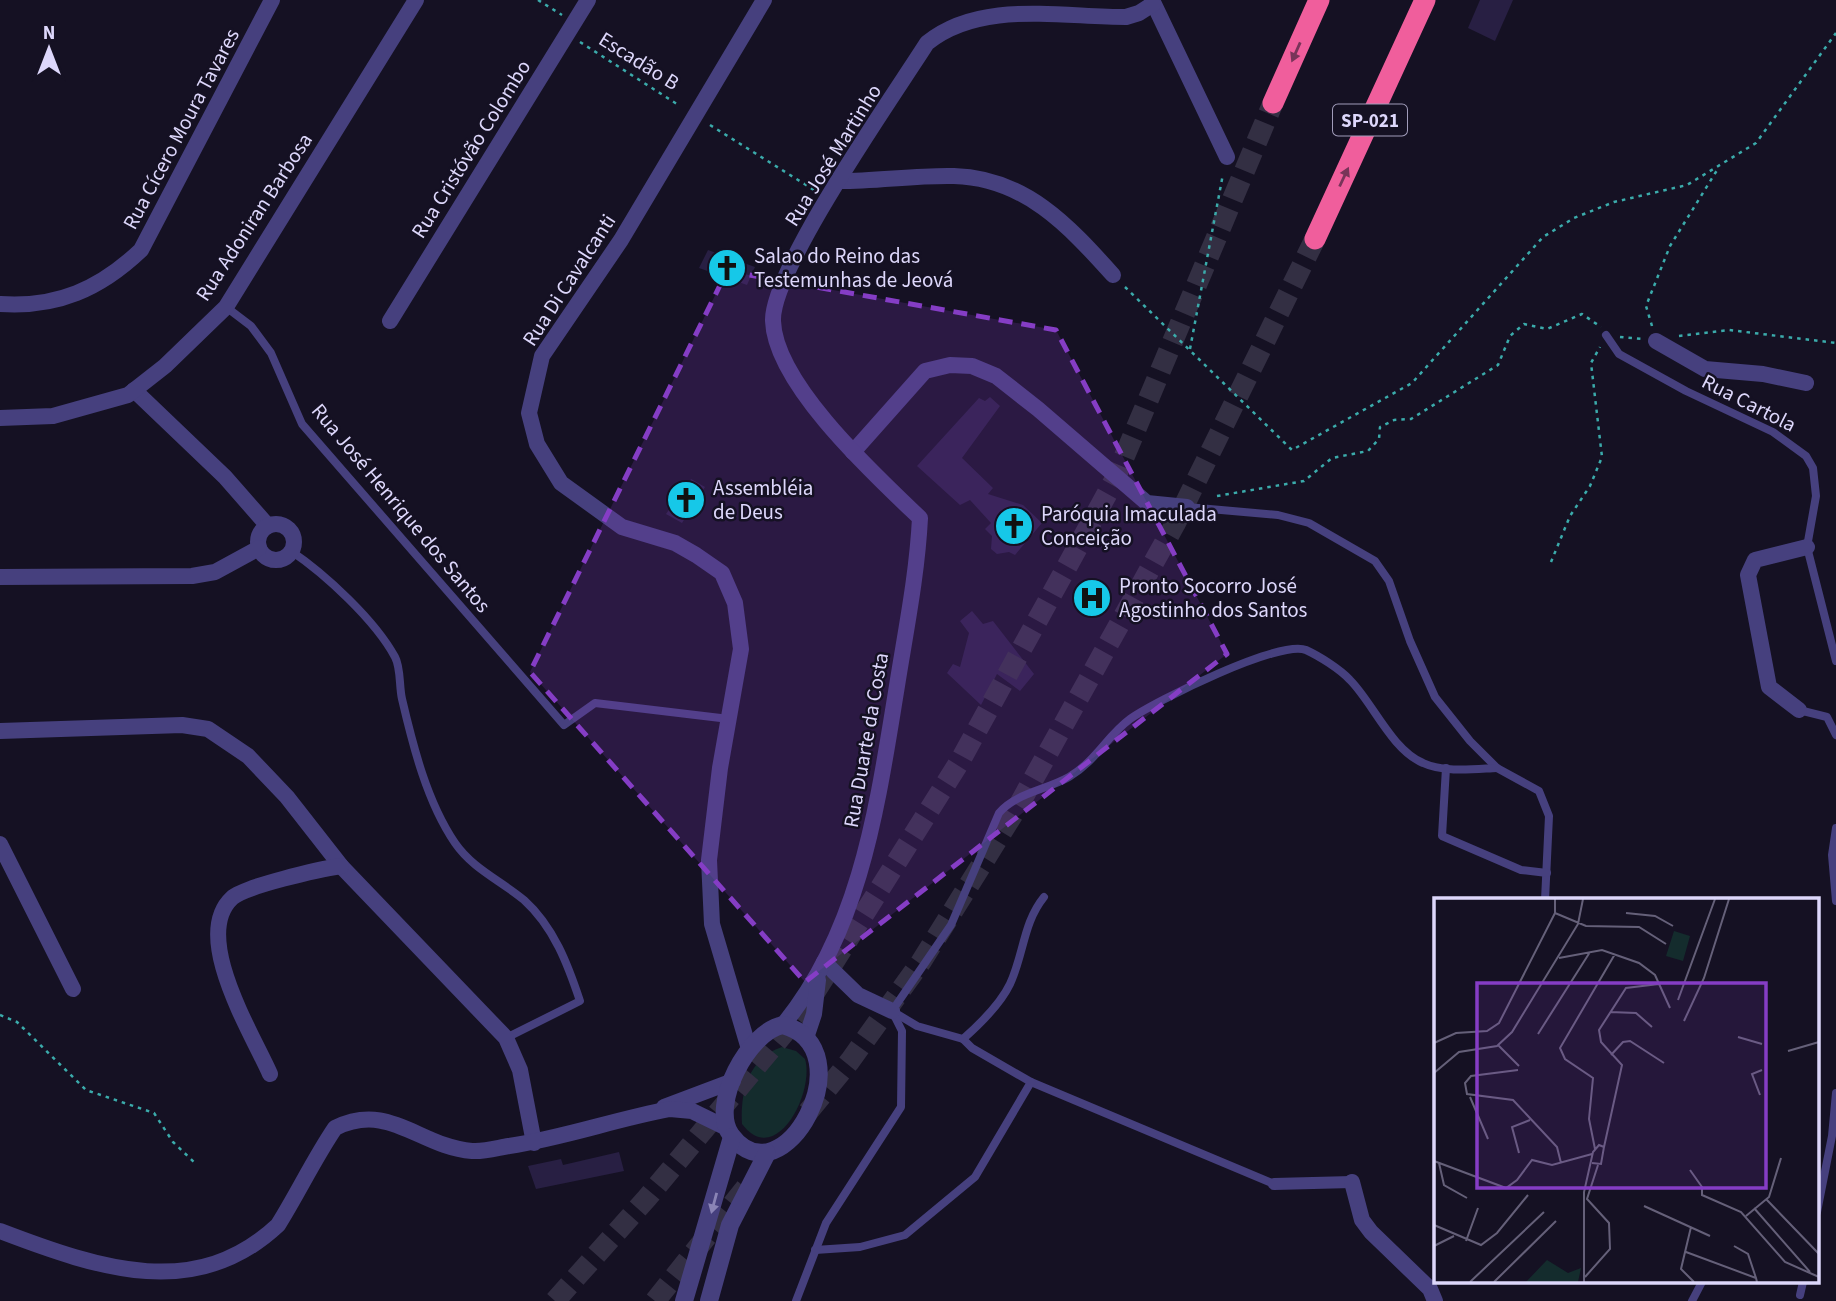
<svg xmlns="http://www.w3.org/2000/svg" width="1836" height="1301" viewBox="0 0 1836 1301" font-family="'Source Sans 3',sans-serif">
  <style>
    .green { fill: #142c2d }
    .building { fill: #281f43 }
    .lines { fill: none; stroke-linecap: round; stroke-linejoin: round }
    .motorway-tunnel { stroke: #332f43; stroke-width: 21; stroke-dasharray: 21 10; stroke-linecap: butt }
    .path { stroke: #3babab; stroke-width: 2.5; stroke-dasharray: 3.5 5; stroke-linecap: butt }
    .service { stroke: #46407e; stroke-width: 8 }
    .pedestrian { stroke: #46407e; stroke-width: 12 }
    .minor { stroke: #46407e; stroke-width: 16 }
    .tertiary { stroke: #46407e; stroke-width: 18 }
    .motorway { stroke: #f05e9c; stroke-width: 21 }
    .oneway { fill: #783459 }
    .oneway2 { fill: #8a84b6 }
    .marked { fill: #853dc5; fill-opacity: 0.2; stroke: #853dc5; stroke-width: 5; stroke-dasharray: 14 9; stroke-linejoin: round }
    .labels { text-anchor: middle; stroke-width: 5; stroke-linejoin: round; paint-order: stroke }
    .shield { fill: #151123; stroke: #a19cba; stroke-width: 2 }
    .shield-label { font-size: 19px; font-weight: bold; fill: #ddd7fb }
    .street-label { font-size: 21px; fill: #ddd7fb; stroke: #151123 }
    .poi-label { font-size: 21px; fill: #ddd7fb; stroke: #151123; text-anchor: start }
    .inset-road { fill: none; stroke: #656079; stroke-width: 2 }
    .view { fill: #853dc5; fill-opacity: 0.15; stroke: #853dc5; stroke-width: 3.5 }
    .inset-edge { fill: none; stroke: #ddd7fb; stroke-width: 3.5 }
  </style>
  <rect width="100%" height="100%" fill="#151123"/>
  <path class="green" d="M782,1047L796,1051L805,1059C815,1092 776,1169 742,1124C740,1093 748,1058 782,1047Z"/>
  <g class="building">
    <path d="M1480,0H1513L1495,41L1468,28Z"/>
    <path d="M708,250L755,267L747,285L699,268Z"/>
    <path d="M990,397L1000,406L962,458L993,488L988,494L1023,505L1042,523L1015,555L1009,552L997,554L991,549L992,536L985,529L991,523L970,500L960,505L917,466L979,398L985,401Z"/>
    <path d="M691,479L705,487L682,523L666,514Z"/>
    <path d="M972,611L983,624L993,621L1034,674L1020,691L997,674L981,705L947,673L953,664L960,667L969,633L960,621Z"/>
    <path d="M619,1152L624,1171L536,1189L528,1166L561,1159L563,1165Z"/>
  </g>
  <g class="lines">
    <g class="motorway-tunnel">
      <path d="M808,1112L850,1061L921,962L1020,803L1175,524L1315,239"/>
      <path d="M555,1301L647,1198L805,1008L960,761L1114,481L1273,103"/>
      <path d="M655,1301L748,1185"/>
    </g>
    <g class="path">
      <path d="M538,0L562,15"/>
      <path d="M580,42L680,106"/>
      <path d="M710,125L814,190"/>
      <path d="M1125,287L1292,450L1412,383L1543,237L1574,218L1614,202L1687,185L1756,143L1836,33"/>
      <path d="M1652,326L1646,306L1670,246L1719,167"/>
      <path d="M1679,336L1729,330L1836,343"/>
      <path d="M1620,337L1642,339"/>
      <path d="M1190,349L1223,174"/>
      <path d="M1217,496L1304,481L1332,458L1368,451L1379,439L1380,427L1394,420L1411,419L1498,365L1510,336L1524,324L1547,329L1582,314L1601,327"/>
      <path d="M1551,562L1570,516L1590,486L1602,457L1591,363L1600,347"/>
      <path d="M0,1015L17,1022L86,1090L154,1113L173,1142L195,1163"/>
    </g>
    <g class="service">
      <path d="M226,307L251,326L271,353L302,424L564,725L595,703L729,719"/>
      <path d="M1606,335L1619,354L1686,391L1773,432L1806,456L1813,468L1816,496L1807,547L1836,661"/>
      <path d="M1187,507L1278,515L1309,523L1375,561L1389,581L1410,641L1435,697L1470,741L1497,768L1539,791L1549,816L1545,900"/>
      <path d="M291,551C325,574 375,620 395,657C401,668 399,686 402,699C413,746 427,802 455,843C473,869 500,880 524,900C554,927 568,965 580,1001L506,1038"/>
      <path d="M1799,710L1827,717L1836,735"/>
      <path d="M1446,768L1442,836L1521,870L1547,873"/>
      <path d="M1836,828L1832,855L1836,901"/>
      <path d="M892,1011L951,925L999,813C1016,793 1046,790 1069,777C1096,761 1107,736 1130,719C1155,701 1281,639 1306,650C1319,656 1340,669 1350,680C1373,703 1391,749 1423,763C1444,773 1475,769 1497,768"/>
      <path d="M892,1011L917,1026L963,1039L972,1048L1031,1082L1274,1184"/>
      <path d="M963,1039C980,1024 1000,1005 1010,984C1024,954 1023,923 1044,897"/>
      <path d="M1817,1212L1832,1136L1836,1093"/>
      <path d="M815,1250L860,1247L905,1235L975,1177L1031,1082"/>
      <path d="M1800,1295L1803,1282"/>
      <path d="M796,1301L826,1223L901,1107L902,1031L892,1011"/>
      <path d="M1692,1301L1702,1282"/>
    </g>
    <path class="pedestrian" d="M1274,1184L1352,1182"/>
    <g class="minor">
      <path d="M1152,0L1227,157"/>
      <path d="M840,181C878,181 917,175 954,176C1025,178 1068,225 1113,275"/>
      <path d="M0,304C57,308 100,289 141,250L272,0"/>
      <path d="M390,321L588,0"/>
      <path d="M1656,341L1705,369L1763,374L1806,383"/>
      <path d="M134,390L225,477L268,526"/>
      <path d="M0,418L53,416L128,395L165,366L226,307L416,0"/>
      <path d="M853,452L925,371L950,365L972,366L996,376L1038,409L1147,503L1187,507"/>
      <circle cx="276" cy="542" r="18"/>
      <path d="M0,577L192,576L215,572L259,548"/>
      <path d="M1799,710L1769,687L1748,575L1755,560L1807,547"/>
      <path d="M0,731L182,725L208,729L248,756L287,797L341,866L506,1038L520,1070L534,1143"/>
      <path d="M0,844L73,989"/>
      <path d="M824,962L858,995L892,1011"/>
      <path d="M783,1025C860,931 877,808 896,692C905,634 917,577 920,518C876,476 775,384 773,321C771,270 894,95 927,43C980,0 1059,17 1126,17L1139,13L1153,4"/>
      <path d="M807,1035L814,1014L818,980"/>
      <path d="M749,1049L712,924L709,860L720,768L741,649L735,603L722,573L696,555L675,543L622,527L561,483L537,444L529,413L542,356L621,240L764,0"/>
      <path d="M270,1074C252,1033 191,936 232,898C245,886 321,869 341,866"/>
      <path d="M664,1107L733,1081"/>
      <path d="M1352,1182L1362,1220L1371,1232L1430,1289L1435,1301"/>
      <path d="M0,1231C102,1270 197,1301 278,1225C298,1193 314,1159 335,1128C389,1101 420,1147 472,1151C484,1152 497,1148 509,1146C563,1138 616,1119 670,1109L692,1111L727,1128"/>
    </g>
    <g class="tertiary">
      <path d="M783,1025C867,1048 783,1205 731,1135C709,1105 749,1031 783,1025Z"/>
      <path d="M684,1301L732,1137"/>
      <path d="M709,1301L730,1225L767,1153"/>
    </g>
    <g class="motorway">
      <path d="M1273,103L1319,0"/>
      <path d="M1315,239L1425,0"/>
    </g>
  </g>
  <defs><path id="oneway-solid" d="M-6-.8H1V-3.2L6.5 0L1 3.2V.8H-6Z" transform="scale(1.75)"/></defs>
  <g class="oneway">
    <use href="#oneway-solid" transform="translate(1296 52) rotate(114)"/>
    <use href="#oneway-solid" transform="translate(1344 177) rotate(-65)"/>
  </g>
  <use class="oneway2" href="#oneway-solid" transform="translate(714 1203) rotate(105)"/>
  <path class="marked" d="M727,271L1056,330L1227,654L805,982L530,672Z"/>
  <defs>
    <symbol id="church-disc" viewBox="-11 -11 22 22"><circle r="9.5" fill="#16c8e8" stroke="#151123"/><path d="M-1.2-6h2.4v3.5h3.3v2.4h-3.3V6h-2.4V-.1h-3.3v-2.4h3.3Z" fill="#111"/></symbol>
    <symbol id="hospital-disc" viewBox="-11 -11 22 22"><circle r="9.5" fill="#16c8e8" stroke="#151123"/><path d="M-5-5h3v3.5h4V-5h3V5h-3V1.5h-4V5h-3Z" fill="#111"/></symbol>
  </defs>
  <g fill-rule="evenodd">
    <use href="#church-disc" x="705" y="246" width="44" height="44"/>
    <use href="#church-disc" x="664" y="478" width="44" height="44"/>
    <use href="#church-disc" x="992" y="504" width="44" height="44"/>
    <use href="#hospital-disc" x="1070" y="576" width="44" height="44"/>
  </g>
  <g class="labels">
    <rect class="shield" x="1333" y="104.5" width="74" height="31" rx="5"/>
    <g class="shield-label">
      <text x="1370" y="127">SP-021</text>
    </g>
    <g class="street-label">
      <text transform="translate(639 61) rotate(32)" y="7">Escadão B</text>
      <text transform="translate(181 129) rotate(-62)" y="7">Rua Cícero Moura Tavares</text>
      <text transform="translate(471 149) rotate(-58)" y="7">Rua Cristóvão Colombo</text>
      <text transform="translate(833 155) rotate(-58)" y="7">Rua José Martinho</text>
      <text transform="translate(254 217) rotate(-57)" y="7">Rua Adoniran Barbosa</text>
      <text transform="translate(569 280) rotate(-57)" y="7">Rua Di Cavalcanti</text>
      <text transform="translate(1749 403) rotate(27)" y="7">Rua Cartola</text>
      <text transform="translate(401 508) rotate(50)" y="7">Rua José Henrique dos Santos</text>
      <text transform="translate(866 740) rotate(-80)" y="7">Rua Duarte da Costa</text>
    </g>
    <g class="poi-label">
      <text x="754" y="263">Salao do Reino das<tspan x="754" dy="24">Testemunhas de Jeová</tspan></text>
      <text x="713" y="495">Assembléia<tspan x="713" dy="24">de Deus</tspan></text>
      <text x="1041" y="521">Paróquia Imaculada<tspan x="1041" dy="24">Conceição</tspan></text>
      <text x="1119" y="593">Pronto Socorro José<tspan x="1119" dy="24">Agostinho dos Santos</tspan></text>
    </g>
  </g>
  <g transform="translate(1434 898)">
    <rect width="385" height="385" fill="#151123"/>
    <path d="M240,33L256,38L249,63L232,58ZM113,362L134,375L147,370L144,384H92Z" fill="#142c2d"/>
    <path class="inset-road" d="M121,15L152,28L205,29L232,46M192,15L221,18L239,28M125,60L168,52L205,65L221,77L236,110M244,102L281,1M176,114L202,115L218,129M250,123L270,80L295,1M104,136L156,54M304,139L328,146M0,145L22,135L53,133L65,125L121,15V1M64,147L85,168M354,153L385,144M177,157L189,144L196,143L230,165M84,172L37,178L31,185L33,196L79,202L123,249L127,265M0,175L25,154L63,148L78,134L144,26L149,1M326,197L318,176L328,172M36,199L54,241M170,249L188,167L167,144L165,132L192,90L225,86M161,251L155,221L159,180L131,161L126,150L181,56M85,255L78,229L96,222M0,263L72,290L83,282L98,262L118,267L158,256M5,265L10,287L33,300M256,272L268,289V297L307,314L351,364L385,379M332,301L385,356M210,308L276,338M320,310L376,374M312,318L335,299L347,260M0,327L47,347L63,335L94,297M257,329L247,371L260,384M32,343L44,310M0,348L20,338M300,348L314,356L322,380M252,354L322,380L323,384M151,379L176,351L175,325L153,301L164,267M36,384L110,314M60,384L122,323M150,384V294L159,254L165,247L170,249L167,266L158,265"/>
    <path class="view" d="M43,85H332V290H43Z"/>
    <rect width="385" height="385" class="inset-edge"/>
  </g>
  <g transform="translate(49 49)" stroke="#151123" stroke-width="5" paint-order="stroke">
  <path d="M0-5L12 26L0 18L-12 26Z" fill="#ddd7fb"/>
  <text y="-10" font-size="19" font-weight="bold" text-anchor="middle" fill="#ddd7fb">N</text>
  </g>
</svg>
